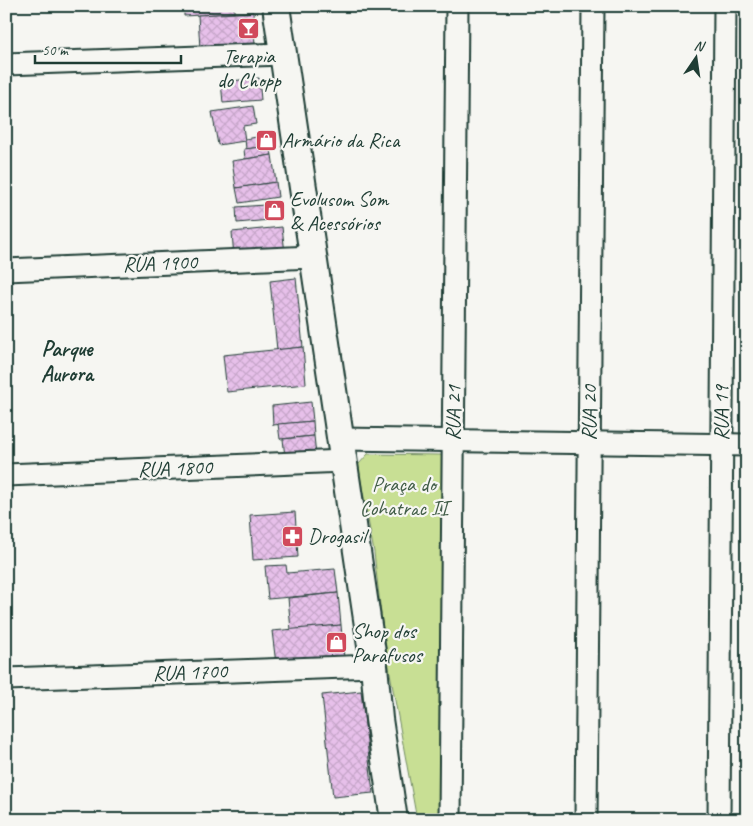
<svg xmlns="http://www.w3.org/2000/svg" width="753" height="826" viewBox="0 0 753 826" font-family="Caveat,sans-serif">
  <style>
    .park { fill: #c8df94; stroke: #748e64 }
    .building { fill: url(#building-cross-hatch); stroke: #1f3d34 }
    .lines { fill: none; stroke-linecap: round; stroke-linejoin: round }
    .minor-casing { stroke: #1f3d34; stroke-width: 25 }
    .major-casing { stroke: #1f3d34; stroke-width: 30 }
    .minor { stroke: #f6f6f2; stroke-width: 21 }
    .major { stroke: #f6f6f2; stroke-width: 26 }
    .labels { text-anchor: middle; stroke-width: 4.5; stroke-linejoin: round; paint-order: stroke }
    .poi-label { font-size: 21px; fill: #1f3d34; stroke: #f6f6f2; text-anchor: start }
    .street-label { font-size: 21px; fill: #1f3d34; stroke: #f6f6f2 }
    .park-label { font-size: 21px; fill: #415d47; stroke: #f6f6f2 }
    .neighbourhood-label { font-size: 22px; font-weight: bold; fill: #1f3d34; stroke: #f6f6f2 }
  </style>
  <defs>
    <pattern id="building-cross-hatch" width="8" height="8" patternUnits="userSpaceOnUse" patternTransform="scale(1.25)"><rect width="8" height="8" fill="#e7c0ea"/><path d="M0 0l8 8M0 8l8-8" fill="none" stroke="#c6a6c9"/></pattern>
  </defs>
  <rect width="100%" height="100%" fill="#f6f6f2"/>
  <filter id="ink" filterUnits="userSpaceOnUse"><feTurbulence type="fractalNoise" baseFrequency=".02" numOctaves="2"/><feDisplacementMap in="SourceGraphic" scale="10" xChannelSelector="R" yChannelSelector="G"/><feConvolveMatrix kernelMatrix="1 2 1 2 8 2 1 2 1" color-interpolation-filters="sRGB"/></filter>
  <g filter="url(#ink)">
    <path class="park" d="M368,454L442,455L449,663L444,820H417L390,673L382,623L374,552L358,465Z"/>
    <g class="building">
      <path d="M184,6H234V13L184,16Z"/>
      <path d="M253,12L255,46L200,49L198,15Z"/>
      <path d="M259,78L261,100L223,103L221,82Z"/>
      <path d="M253,106L256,124L243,126L245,141L218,145L212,112Z"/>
      <path d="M269,135L270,146L246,149L245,139Z"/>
      <path d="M270,146L272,155L245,159L244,149Z"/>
      <path d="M272,155L276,182L236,188L232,161Z"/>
      <path d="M276,182L278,197L239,203L236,188Z"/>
      <path d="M280,204L281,219L237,223L236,207Z"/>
      <path d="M282,227L285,253L234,258L232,232Z"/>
      <path d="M296,278L303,347L277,350L270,281Z"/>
      <path d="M303,347L306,384L227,392L223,355Z"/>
      <path d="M311,402L313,421L273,425L272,406Z"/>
      <path d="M313,421L314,436L280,439L278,424Z"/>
      <path d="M314,436L316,455L285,457L283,439Z"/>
      <path d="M295,512L298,557L253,560L250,515Z"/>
      <path d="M286,565L287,573L335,569L338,593L268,599L265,566Z"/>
      <path d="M338,593L341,625L291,630L288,598Z"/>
      <path d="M341,625L344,658L276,664L272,631Z"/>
      <path d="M361,691L373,793L333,797L322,695Z"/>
    </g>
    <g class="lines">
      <defs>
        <g id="minor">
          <path d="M6,64L283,54"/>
          <path d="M6,270L313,257"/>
          <path d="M341,439L747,445"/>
          <path d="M6,475L344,461"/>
          <path d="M6,679L374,666"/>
          <path d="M450,820L457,6"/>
          <path d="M586,820L593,6"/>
          <path d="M719,820L725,6"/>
        </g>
        <path id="major" d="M276,6L374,666L379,719L394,820"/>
      </defs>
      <use href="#minor" class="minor-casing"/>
      <use href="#major" class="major-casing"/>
      <use href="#minor" class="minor"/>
      <use href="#major" class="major"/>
    </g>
  </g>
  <defs>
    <symbol id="bar-square" viewBox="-11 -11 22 22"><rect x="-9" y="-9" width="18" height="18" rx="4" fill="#d1495b" stroke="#f6f6f2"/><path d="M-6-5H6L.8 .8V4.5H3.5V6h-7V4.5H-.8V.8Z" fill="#fff"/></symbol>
    <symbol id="shop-square" viewBox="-11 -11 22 22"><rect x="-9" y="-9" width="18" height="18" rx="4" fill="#d1495b" stroke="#f6f6f2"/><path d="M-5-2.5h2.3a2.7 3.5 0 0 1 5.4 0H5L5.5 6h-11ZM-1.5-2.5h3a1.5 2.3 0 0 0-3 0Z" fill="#fff"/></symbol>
    <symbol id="pharmacy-square" viewBox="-11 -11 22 22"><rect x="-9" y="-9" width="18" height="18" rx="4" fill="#d1495b" stroke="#f6f6f2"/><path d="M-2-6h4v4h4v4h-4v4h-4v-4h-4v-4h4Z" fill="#fff"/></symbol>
  </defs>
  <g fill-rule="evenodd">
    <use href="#bar-square" x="236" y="16" width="25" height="25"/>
    <use href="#shop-square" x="254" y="128" width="25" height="25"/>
    <use href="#shop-square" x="262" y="198" width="25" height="25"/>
    <use href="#pharmacy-square" x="280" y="524" width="25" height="25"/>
    <use href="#shop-square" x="324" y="630" width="25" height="25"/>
  </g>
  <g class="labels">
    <g class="poi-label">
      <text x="249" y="63" text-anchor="middle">Terapia<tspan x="249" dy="24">do Chopp</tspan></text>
      <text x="282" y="147">Armário da Rica</text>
      <text x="290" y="206">Evolusom Som<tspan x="290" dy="24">&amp; Acessórios</tspan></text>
      <text x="308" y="543">Drogasil</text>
      <text x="352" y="638">Shop dos<tspan x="352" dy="24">Parafusos</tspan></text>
    </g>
    <g class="street-label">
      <text transform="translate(160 263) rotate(-2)" y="7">RUA 1900</text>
      <text transform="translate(453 413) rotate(-89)" y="7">RUA 21</text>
      <text transform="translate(589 413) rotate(-89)" y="7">RUA 20</text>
      <text transform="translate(721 413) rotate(-90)" y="7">RUA 19</text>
      <text transform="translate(175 468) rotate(-2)" y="7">RUA 1800</text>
      <text transform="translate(190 672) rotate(-2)" y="7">RUA 1700</text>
    </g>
    <g class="park-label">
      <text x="404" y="491">Praça do<tspan x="404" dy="24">Cohatrac II</tspan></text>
    </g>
    <g class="neighbourhood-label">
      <text x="67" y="356">Parque<tspan x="67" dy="25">Aurora</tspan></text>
    </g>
  </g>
  <rect width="753" height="826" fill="none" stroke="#f6f6f2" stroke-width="25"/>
  <rect x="12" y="12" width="728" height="801" fill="none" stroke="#1f3d34" stroke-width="2" filter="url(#ink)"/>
  <g transform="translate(696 58) rotate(13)" stroke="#f6f6f2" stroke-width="4" paint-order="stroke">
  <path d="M0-4L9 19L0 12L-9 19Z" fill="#1f3d34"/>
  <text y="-8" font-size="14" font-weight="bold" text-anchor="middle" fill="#1f3d34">N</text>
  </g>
  <path d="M35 55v8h146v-8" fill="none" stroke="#1f3d34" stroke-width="2.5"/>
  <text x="42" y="55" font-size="15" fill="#1f3d34" stroke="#f6f6f2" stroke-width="4" paint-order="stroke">50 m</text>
</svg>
